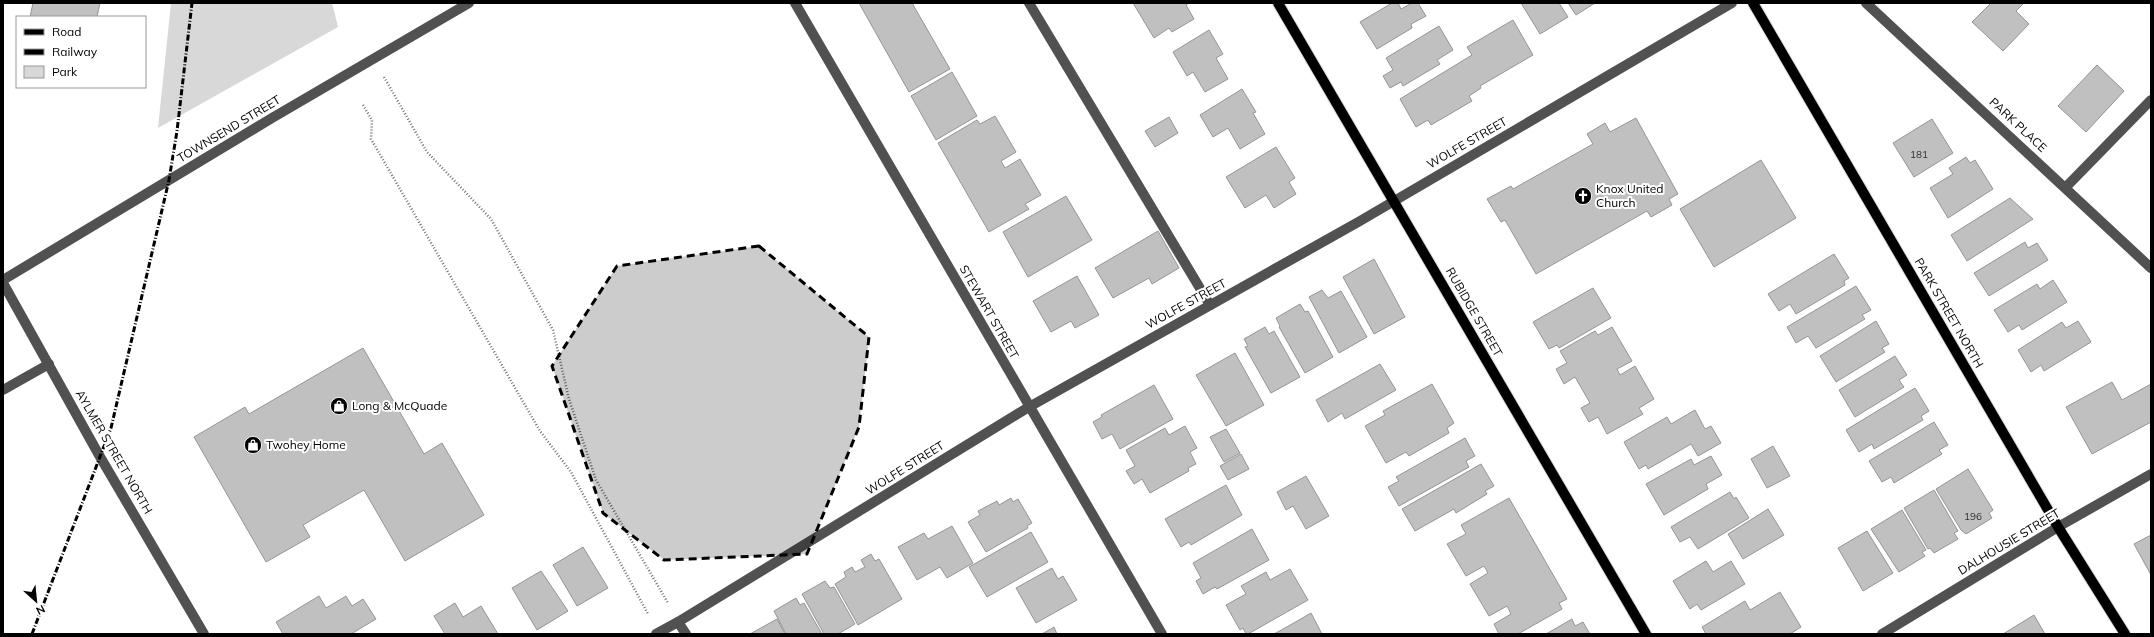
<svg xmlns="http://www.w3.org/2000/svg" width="2154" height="637" viewBox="0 0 2154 637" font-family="Mulish,sans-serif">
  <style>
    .green { fill: #d8d8d8 }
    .building { fill: #c0c0c0; stroke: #959595 }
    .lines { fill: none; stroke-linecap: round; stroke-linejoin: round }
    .major-casing { stroke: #dbdbdb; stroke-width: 12 }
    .path { stroke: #737373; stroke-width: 2.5; stroke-dasharray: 1 2; stroke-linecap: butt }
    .minor { stroke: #515151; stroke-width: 10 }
    .major { stroke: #000; stroke-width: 10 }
    .rail { stroke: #000; stroke-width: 3; stroke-dasharray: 6 2 1 2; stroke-linecap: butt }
    .marked { fill: #000; fill-opacity: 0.2; stroke: #000; stroke-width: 3; stroke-dasharray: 8 5; stroke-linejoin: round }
    .labels { text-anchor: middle; stroke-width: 4; stroke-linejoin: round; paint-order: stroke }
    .number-label { font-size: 10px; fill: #303030 }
    .street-label { font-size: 12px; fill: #000; stroke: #fff }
    .poi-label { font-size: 12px; fill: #000; stroke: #fff; text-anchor: start }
  </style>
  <rect width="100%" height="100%" fill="#fff"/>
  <path class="green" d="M171,3H332L338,27L158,128Z"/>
  <g class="building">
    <path d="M33,3H100L97,17H30Z"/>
    <path d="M859,3H912L950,69L909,92Z"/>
    <path d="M1133,3H1189L1186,5L1194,19L1172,32L1169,28L1154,38Z"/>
    <path d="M1392,3H1398L1401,9L1412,3H1418L1426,16L1411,24L1412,28L1377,49L1360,22Z"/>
    <path d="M1521,3H1559L1568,17L1540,34Z"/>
    <path d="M1568,3H1595L1576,15Z"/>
    <path d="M1991,3H2024L2016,11L2029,24L2003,51L1972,22Z"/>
    <path d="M1513,20L1533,55L1480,86L1481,88L1469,96L1472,101L1431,125L1428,120L1416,127L1400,99L1472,55L1467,47Z"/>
    <path d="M1439,26L1453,50L1437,60L1440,64L1403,86L1401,82L1390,88L1383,76L1393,70L1386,58Z"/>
    <path d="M1209,30L1223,54L1216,58L1228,79L1205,92L1193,72L1187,76L1173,52Z"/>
    <path d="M2097,65L2124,91L2086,132L2058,106Z"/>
    <path d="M952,72L977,116L936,140L911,96Z"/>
    <path d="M1242,89L1256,112L1253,113L1265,134L1240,149L1228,128L1213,137L1200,115Z"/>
    <path d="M995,116L1016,152L1001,161L1005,168L1020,159L1041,195L1025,204L1029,209L989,232L938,143L977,120L980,124Z"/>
    <path d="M1169,117L1178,133L1155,147L1145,131Z"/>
    <path d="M1636,118L1678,194L1669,199L1672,205L1651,217L1647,211L1536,274L1505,220L1501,222L1487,199L1511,186L1513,189L1593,144L1587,134L1605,123L1610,132Z"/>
    <path d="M1932,119L1953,153L1914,177L1893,143Z"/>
    <path d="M1276,147L1295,178L1289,182L1296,194L1274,208L1266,195L1245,208L1226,177Z"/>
    <path d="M1966,157L1970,163L1975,160L1993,189L1948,218L1930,188L1953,174L1949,168Z"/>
    <path d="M1761,160L1796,218L1714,267L1680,209Z"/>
    <path d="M1066,196L1092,240L1028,277L1003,232Z"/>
    <path d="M2010,198L2033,219L1967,261L1951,235Z"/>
    <path d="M1158,231L1179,268L1152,284L1149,278L1113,298L1095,268Z"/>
    <path d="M2025,242L2028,248L2037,243L2048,260L1989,296L1974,273Z"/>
    <path d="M1834,254L1849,278L1844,281L1845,285L1796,314L1790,304L1779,311L1768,294Z"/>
    <path d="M1374,259L1405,317L1374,334L1343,277Z"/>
    <path d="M1077,276L1099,315L1075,328L1071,321L1051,332L1033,301Z"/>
    <path d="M2053,280L2067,302L2022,330L2019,325L2008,332L1994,310L2037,284L2040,289Z"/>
    <path d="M1856,286L1871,310L1862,315L1865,319L1816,348L1808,336L1796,343L1787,327Z"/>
    <path d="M1593,288L1611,318L1559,348L1557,345L1549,349L1533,322Z"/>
    <path d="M1322,290L1328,298L1341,291L1367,337L1339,353L1309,297Z"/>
    <path d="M1300,304L1305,312L1308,311L1333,357L1305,373L1279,327L1280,326L1276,318Z"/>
    <path d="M1876,321L1889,344L1882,348L1885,352L1836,382L1820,356Z"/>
    <path d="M2078,321L2091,342L2044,371L2041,365L2031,372L2018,350L2062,322L2066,328Z"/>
    <path d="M1265,327L1269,334L1274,331L1300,377L1271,393L1245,347L1248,346L1244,339Z"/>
    <path d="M1612,327L1632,361L1617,369L1620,375L1635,366L1654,399L1639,408L1643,414L1607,434L1598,417L1589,422L1581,408L1590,403L1575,377L1564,384L1556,369L1567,363L1560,351L1595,331L1598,335Z"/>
    <path d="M363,348L424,454L442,443L484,515L405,561L364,490L303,525L310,537L266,562L194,437L245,407L249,414Z"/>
    <path d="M1235,353L1264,405L1226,426L1196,375Z"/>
    <path d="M1895,356L1907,375L1899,380L1904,387L1855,417L1839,390Z"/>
    <path d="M1380,364L1396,390L1345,419L1342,413L1328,422L1316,400Z"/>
    <path d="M2112,382L2122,400L2151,384V422L2092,454L2066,407Z"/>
    <path d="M1432,384L1454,423L1447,428L1449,433L1409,456L1406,452L1386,463L1365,426L1385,415L1383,411Z"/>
    <path d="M1154,385L1173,419L1120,449L1112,434L1102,439L1093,422L1102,417L1101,415Z"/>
    <path d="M1915,388L1929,411L1921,416L1923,420L1874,449L1872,444L1859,452L1846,430Z"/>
    <path d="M1695,410L1705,429L1711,426L1721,443L1698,456L1691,444L1648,469L1646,465L1639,469L1624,442L1667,417L1671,424Z"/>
    <path d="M1934,422L1948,445L1939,450L1942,454L1894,483L1891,477L1882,482L1869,461Z"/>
    <path d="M1185,426L1197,448L1190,452L1196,464L1188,468L1189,471L1150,493L1142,479L1134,484L1126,471L1135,466L1126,450L1165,428L1169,435Z"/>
    <path d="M1226,429L1240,453L1224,462L1210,437Z"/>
    <path d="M1465,438L1475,456L1466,461L1469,467L1399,506L1388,487L1399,481L1396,477Z"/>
    <path d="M1773,446L1790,476L1767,488L1751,459Z"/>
    <path d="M1241,454L1249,469L1228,480L1220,466Z"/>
    <path d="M1711,456L1722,475L1706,484L1708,489L1664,515L1646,484L1691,459L1694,465Z"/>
    <path d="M1481,464L1494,486L1485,491L1487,494L1456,513L1454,509L1415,531L1402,509Z"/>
    <path d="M1968,469L1993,510L1989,513L1992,518L1966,534L1961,530L1936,489Z"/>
    <path d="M1306,476L1329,516L1306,529L1293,506L1286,510L1277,492Z"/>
    <path d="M1226,485L1242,515L1191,545L1189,542L1181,547L1165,519Z"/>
    <path d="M1934,490L1958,531L1954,533L1958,539L1934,553L1930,548L1928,549L1904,508Z"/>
    <path d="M1730,492L1734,499L1736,497L1749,518L1698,549L1690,537L1680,542L1671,527Z"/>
    <path d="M1011,498L1013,502L1018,499L1032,523L1027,526L1028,528L986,552L968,522L980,515L978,511L997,501L999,505Z"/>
    <path d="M1509,498L1567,599L1559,603L1562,609L1518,634H1499L1494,624L1511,614L1507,606L1489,616L1470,584L1488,573L1484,566L1466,576L1447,544L1466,534L1461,525Z"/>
    <path d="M1768,509L1784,535L1743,559L1728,534Z"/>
    <path d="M1902,510L1926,550L1922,552L1925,556L1899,572L1871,529Z"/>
    <path d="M952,526L973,563L947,578L940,567L917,580L898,547L924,533L928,539Z"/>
    <path d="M1252,529L1269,560L1217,589L1215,587L1203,594L1196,581L1201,578L1193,563Z"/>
    <path d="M1867,531L1893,573L1863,591L1838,548Z"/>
    <path d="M1031,532L1048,562L987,597L969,567Z"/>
    <path d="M2151,535V575L2134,544Z"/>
    <path d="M583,547L608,588L577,606L553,565Z"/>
    <path d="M871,554L875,561L879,559L902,599L858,625L835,584L846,577L844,572L852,567L855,572L865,567L861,560Z"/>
    <path d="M1706,561L1713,572L1731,561L1745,584L1701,610L1697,604L1690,609L1673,581Z"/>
    <path d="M1052,568L1058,579L1063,576L1077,600L1036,623L1016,588Z"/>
    <path d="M1290,569L1308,600L1248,634H1246L1243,628L1240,630L1226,605L1246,594L1241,586L1266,572L1270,580Z"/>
    <path d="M541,571L568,611L537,630L512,588Z"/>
    <path d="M825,581L830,588L834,587L855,624L838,634H824L802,594Z"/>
    <path d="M1780,592L1801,627L1790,634H1706L1702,627L1745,601L1750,610Z"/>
    <path d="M319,596L326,608L346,596L352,606L363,599L376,619L351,634H283L276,622Z"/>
    <path d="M796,598L800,605L804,603L822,634H786L774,611Z"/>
    <path d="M455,603L463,617L481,606L498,634H445L434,616Z"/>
    <path d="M1311,613L1322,634H1274L1292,624Z"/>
    <path d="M2034,615L2045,634H2003Z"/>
    <path d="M777,619L785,634H750Z"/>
    <path d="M1572,619L1575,626L1583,622L1590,634H1546Z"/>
    <path d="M1054,627L1057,634H1042Z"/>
  </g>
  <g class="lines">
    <defs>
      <g id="major">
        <path d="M1278,3L1646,634"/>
        <path d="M1753,3L2058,527L2125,634"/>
      </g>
    </defs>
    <use href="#major" class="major-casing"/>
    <g class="path">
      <path d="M384,77L427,152L491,219L553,330L569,399L596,480L668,603"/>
      <path d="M363,105L372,120L371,139L540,431L571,472L648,614"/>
    </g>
    <g class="minor">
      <path d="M795,3L1162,634"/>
      <path d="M1029,3L1210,305"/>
      <path d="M1866,3L2151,268"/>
      <path d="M2066,187L2151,100"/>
      <path d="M3,280L272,118L469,3"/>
      <path d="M3,283L99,455L204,634"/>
      <path d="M3,390L49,364"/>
      <path d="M678,622L686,634"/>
      <path d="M656,634L678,622L1029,407L1360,221L1732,3"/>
      <path d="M1882,634L2058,527L2151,474"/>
    </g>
    <use href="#major" class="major"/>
    <path class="rail" d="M32,634L111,428L169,180L177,131L192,3"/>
  </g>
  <path class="marked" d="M759,246L869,337L859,427L807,554L664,560L603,513L552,366L617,266Z"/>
  <defs>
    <symbol id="church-disc" viewBox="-11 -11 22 22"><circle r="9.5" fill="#000" stroke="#fff"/><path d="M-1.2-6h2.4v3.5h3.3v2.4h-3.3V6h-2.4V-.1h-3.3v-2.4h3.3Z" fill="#fff"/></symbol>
    <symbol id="shop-disc" viewBox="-11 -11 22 22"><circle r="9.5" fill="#000" stroke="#fff"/><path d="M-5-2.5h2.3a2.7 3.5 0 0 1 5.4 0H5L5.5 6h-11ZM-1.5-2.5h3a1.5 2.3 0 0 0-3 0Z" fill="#fff"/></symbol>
  </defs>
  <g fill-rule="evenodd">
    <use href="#church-disc" x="1573" y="186" width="20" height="20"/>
    <use href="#shop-disc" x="329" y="396" width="20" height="20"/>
    <use href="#shop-disc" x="243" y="435" width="20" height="20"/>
  </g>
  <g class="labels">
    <g class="number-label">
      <text x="1919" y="158">181</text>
      <text x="1973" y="520">196</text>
    </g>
    <g class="street-label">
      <text transform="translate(2018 125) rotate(43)" y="4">PARK PLACE</text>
      <text transform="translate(229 129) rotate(-31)" y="4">TOWNSEND STREET</text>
      <text transform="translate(1467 143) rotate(-30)" y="4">WOLFE STREET</text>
      <text transform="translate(1186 304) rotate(-29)" y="4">WOLFE STREET</text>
      <text transform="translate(989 312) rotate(60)" y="4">STEWART STREET</text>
      <text transform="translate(1474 312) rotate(60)" y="4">RUBIDGE STREET</text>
      <text transform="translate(1949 313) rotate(60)" y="4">PARK STREET NORTH</text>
      <text transform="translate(114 452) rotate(60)" y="4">AYLMER STREET NORTH</text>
      <text transform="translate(905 468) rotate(-32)" y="4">WOLFE STREET</text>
      <text transform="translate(2009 542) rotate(-31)" y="4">DALHOUSIE STREET</text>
    </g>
    <g class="poi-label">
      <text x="1596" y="193">Knox United<tspan x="1596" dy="14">Church</tspan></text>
      <text x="352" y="410">Long &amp; McQuade</text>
      <text x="266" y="449">Twohey Home</text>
    </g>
  </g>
  <rect width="2154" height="637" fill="none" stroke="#000000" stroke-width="8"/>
  <rect x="16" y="16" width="130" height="72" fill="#ffffff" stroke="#999999"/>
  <rect x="24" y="29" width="20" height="6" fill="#000000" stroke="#999999"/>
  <text x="52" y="36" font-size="12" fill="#000000">Road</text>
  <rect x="24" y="49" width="20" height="6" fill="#000000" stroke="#999999"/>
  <text x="52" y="56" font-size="12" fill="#000000">Railway</text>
  <rect x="24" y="66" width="20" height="12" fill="#d8d8d8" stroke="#999999"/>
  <text x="52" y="76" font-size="12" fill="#000000">Park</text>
  <g transform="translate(36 601) rotate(153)" stroke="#ffffff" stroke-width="3" paint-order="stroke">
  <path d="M0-3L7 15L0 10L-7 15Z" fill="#000000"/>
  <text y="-6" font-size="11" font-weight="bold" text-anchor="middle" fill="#000000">N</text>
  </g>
</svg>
